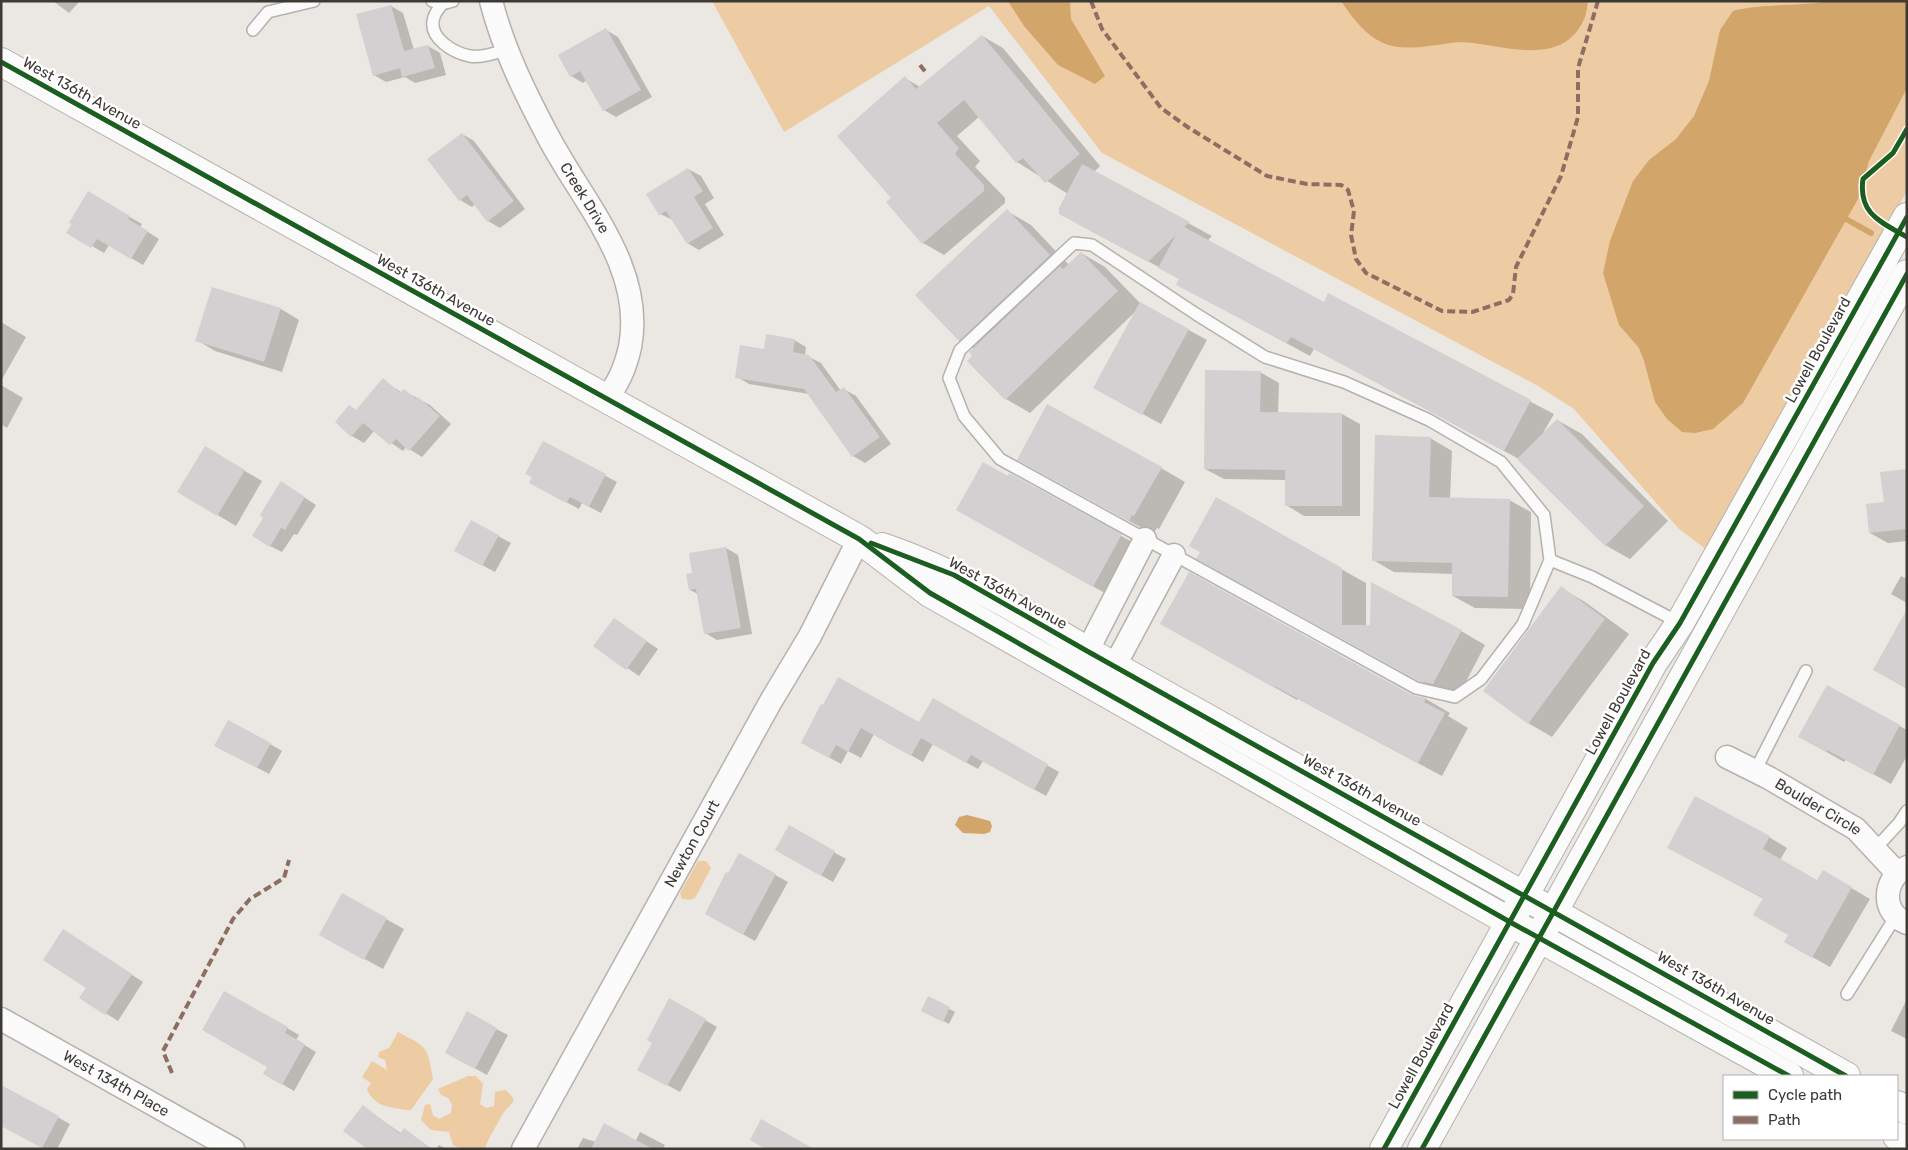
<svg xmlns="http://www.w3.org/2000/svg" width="1908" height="1150" viewBox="0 0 1908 1150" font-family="Rubik,sans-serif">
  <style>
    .green { fill: #edcca3 }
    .water { fill: #d2a56a }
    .shadow { fill: #0003 }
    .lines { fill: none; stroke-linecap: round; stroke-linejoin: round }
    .stream { stroke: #d2a56a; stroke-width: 6 }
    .building { fill: #d2d0d0 }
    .service-casing { stroke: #b5b2ae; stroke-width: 14 }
    .minor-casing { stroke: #b5b2ae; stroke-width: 25 }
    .secondary-casing { stroke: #b5b2ae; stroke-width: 30 }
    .service { stroke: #fcfbfb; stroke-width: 11 }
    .minor { stroke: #fcfbfb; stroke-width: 22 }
    .secondary { stroke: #fcfbfb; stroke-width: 28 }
    .quiet { stroke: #8d6e63; stroke-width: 4; stroke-dasharray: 8 4; stroke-linecap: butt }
    .cycleway-casing { stroke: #fff; stroke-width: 8 }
    .cycleway { stroke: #1b5e20; stroke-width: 5 }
    .labels { text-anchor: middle; stroke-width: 5; stroke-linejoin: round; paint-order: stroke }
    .street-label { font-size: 15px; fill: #3d3a36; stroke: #fff }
  </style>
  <rect width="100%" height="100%" fill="#ebe7e2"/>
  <g class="green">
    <path d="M712,1H1907V191L1708,551L1679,529L1574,409L1538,386L1102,153L989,6L784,132Z"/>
    <path d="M698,861H706L711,868L695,898L689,900L682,899L680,893Z"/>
    <path d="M398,1032C428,1048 427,1045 433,1079L411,1110C408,1111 382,1106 380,1104C375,1101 368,1094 367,1089L371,1083L362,1077L372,1061L387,1070L385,1060L378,1057L379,1052L389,1048Z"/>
    <path d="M468,1076H476L483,1084L480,1104L486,1108L494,1106L495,1092L506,1090L514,1099C512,1105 508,1107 504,1112C502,1115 485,1145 485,1149H461L453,1145L449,1132L431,1130L421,1120L425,1105L430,1104L433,1115L439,1119L451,1113L452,1105L448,1098L441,1095L438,1089Z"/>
  </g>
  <g class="water">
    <path d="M1008,1H1070L1071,19L1105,76L1095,84L1058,65L1024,26Z"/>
    <path d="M1341,1H1588C1587,6 1587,12 1585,17C1563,71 1501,43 1459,42C1399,50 1379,58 1341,1Z"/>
    <path d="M1829,1H1907V88L1869,161L1858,199L1743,403L1713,429L1695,433L1682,432L1667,419L1655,402L1644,361L1639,348L1619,325L1603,273L1610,241L1633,181L1649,160L1676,139L1694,116L1709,81L1720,30L1733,11C1764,3 1797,7 1829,1Z"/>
    <path d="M967,815L990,821L992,826L990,832L984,834L963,833L955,825L959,817Z"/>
  </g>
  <g class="shadow">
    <path d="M53,1H80L69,13Z"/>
    <path d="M391,6L403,13L414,50L428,46L440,53L446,75L415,83L405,77L386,82L374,75L357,15Z"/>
    <path d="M606,30L618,37L652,97L616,117L604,110L587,80L583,83L571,76Z"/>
    <path d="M982,36L1003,48L1100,166L1094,172L1212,236L1207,241L1324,303L1329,295L1554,414L1543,433L1557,420L1582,434L1668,521L1630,559L1605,545L1519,459L1314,349L1310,356L1201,297L1181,279L1084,227L1068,194L1017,162L979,117L957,136L980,161L975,167L1005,198V203L944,255L923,243L888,202L893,198L905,78L920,87Z"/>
    <path d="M462,134L474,141L525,209L500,228L488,221L475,204L472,207L460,200Z"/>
    <path d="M688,169L701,176L714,198L705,204L724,235L699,250L687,243L673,220L660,214Z"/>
    <path d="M88,193L142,224L140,227L159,239L143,265L109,245L104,253L68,232Z"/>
    <path d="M1007,211L1031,225L1069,265L1081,253L1105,267L1140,303L1207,340L1161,424L1113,398L1136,311L1030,413L1006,399L974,356V349L959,340Z"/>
    <path d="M281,309L299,320L282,372L215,351L197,340Z"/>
    <path d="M1,322L26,337L1,381Z"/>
    <path d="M794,340L806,347L805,355L821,363L841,391L844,389L856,396L891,444L865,463L853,456L809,394L749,384L737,377Z"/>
    <path d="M1260,372L1279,383L1278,413L1342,414L1360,424V516H1304L1286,505V480L1224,479L1205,469Z"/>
    <path d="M383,380L402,393L404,391L430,405L451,424L422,457L406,447L403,451L374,431L364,443L352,436L336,422L349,406L357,411Z"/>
    <path d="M1,385L23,398L7,428L1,424Z"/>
    <path d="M1430,438L1452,451L1450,499L1509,500L1531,512L1530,609L1475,608L1453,596L1454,574L1394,572L1373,560Z"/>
    <path d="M543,443L617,482L601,513L582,503L579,509L542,489Z"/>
    <path d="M205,448L262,481L236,526L179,492Z"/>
    <path d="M1161,468L1185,482L1159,529L1157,528L1153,534L1042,473Z"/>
    <path d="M1907,470V541L1888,543L1870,533L1885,503Z"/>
    <path d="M293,490L316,505L297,535L294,534L282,552L270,546Z"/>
    <path d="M471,521L511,543L495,572L467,557Z"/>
    <path d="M982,523L1121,536L1145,549L1117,600Z"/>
    <path d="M726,548L738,555L752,634L717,640L705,633L698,594L690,590L694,574Z"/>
    <path d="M1341,569L1366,583V626L1461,631L1485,645L1458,697L1444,694L1222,572Z"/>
    <path d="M1907,575V603L1891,594L1901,576L1905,578Z"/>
    <path d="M1561,588L1585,602L1629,634L1552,737L1528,723Z"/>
    <path d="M614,619L658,649L639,676L595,646Z"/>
    <path d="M1185,637L1426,699L1450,713L1448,716L1468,728L1442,776L1298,699L1297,700Z"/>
    <path d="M1827,687L1907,730V756L1891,784L1846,759L1844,762L1818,747Z"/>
    <path d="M933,700L1059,772L1046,796L983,761L978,769L933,744L923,762L874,734L861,758L848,751L841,764L803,743L821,705L920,724Z"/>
    <path d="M270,744L282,751L269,774L228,752Z"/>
    <path d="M789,827L846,859L833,882L776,850Z"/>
    <path d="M1769,837L1787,848L1780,860L1818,882L1824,872L1870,899L1830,967L1786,942L1790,935L1764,899L1687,858Z"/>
    <path d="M739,855L788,882L755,941L707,914Z"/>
    <path d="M386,919L404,929L383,969L339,945Z"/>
    <path d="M75,938L143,982L118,1021L81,998L88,988Z"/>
    <path d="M225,992L299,1035L296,1040L316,1052L294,1091L265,1074L269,1067Z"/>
    <path d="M929,998L955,1012L949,1024L923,1010Z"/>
    <path d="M1907,999V1039L1891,1031Z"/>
    <path d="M705,1020L717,1027L680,1092L651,1076Z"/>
    <path d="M496,1029L508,1035L487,1075L458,1059Z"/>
    <path d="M1,1086L70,1124L57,1149H45L1,1125Z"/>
    <path d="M363,1107L402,1134L405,1130L432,1149H369Z"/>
    <path d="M640,1132L665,1145L663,1149H577L583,1138L596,1142H635Z"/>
    <path d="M439,1145L447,1149H436Z"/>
  </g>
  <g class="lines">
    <path class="stream" d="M1846,219L1871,233"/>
  </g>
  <g class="building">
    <path d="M391,5L404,51L428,45L435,68L402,77L400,68L373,76L356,14Z"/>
    <path d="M606,28L641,90L603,111L580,71L570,77L558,55Z"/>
    <path d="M982,35L1080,154L1045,183L1023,158L1016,163L964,100L937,123L959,148L955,154L984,185V191L922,244L886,202L891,198L837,136L905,76L916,89Z"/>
    <path d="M462,133L514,201L487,222L467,195L459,201L427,159Z"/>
    <path d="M1082,164L1190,222L1184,227L1324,302L1328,293L1531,400L1504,451L1291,337L1287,343L1176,285L1179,279L1158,268L1176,235L1148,262L1059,214V208Z"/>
    <path d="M688,168L703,191L694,197L713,228L687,244L666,211L659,215L646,194Z"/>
    <path d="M88,191L130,216L128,219L148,231L131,259L97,239L91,248L66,233L72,224L69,223Z"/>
    <path d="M1007,209L1050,255L959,341L915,295Z"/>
    <path d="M1081,252L1118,291L1005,400L967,361L972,356L969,352L1060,266L1063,269Z"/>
    <path d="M212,287L281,308L264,362L195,341Z"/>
    <path d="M1140,302L1189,329L1142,415L1093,388Z"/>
    <path d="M766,334L795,339L793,352L809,355L836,392L844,387L880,437L852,457L804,389L735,378L740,345L764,349Z"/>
    <path d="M1205,370L1261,371L1260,412L1342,413V506H1285V470L1204,469Z"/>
    <path d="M383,378L400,393L404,389L416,399L418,397L440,416L409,451L396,439L390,445L363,423L351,437L335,422L349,405L356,410Z"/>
    <path d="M1047,404L1162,467L1134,516L1132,515L1129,521L1017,460Z"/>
    <path d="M1557,419L1644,506L1605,546L1517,459Z"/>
    <path d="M1375,435L1431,437L1429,497L1510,499L1508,597L1452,596V563L1372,561Z"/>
    <path d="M543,441L606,474L589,507L570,497L566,503L529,483L532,477L525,474Z"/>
    <path d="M205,446L245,470L217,516L177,492Z"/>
    <path d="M983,462L1008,476L1009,473L1122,534L1093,587L956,510Z"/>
    <path d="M1907,469V529L1869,533L1866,504L1884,502L1880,472Z"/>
    <path d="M281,481L305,497L285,530L281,528L270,547L252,536L263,518L260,515Z"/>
    <path d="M1216,497L1342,568V625H1370L1371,582L1462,630L1433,684L1419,681L1196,559L1200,552L1189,546Z"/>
    <path d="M471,520L499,535L482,566L454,551Z"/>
    <path d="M726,547L741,628L704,634L696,589L689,590L686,574L692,573L689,553Z"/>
    <path d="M1189,572L1412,695L1426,698L1424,702L1445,713L1418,763L1274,686L1273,687L1160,624Z"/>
    <path d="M1561,586L1605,619L1528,724L1483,691Z"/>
    <path d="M1907,609V689L1873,670Z"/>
    <path d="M614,618L647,641L626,670L593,646Z"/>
    <path d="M838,677L919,722L933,698L1048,764L1034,790L971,755L966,763L921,738L911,756L861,728L848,752L836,745L829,758L801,743L821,704L823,705Z"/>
    <path d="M1827,685L1900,725L1873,775L1827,750L1826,752L1798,737Z"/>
    <path d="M228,720L271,743L257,768L214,746Z"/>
    <path d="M1695,796L1770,836L1763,849L1817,880L1823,870L1852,887L1812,958L1784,942L1788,935L1753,915L1763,898L1667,848Z"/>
    <path d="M789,825L835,851L821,876L775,850Z"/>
    <path d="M739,853L776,874L743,935L705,914L726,872L728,873Z"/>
    <path d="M342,893L387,918L364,960L319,935Z"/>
    <path d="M63,929L132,974L105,1015L79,998L86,988L43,960Z"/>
    <path d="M224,991L288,1027L285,1033L305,1044L282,1085L263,1074L267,1067L202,1030Z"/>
    <path d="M928,996L950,1007L943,1022L921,1011Z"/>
    <path d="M669,998L706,1019L667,1086L637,1070L652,1043L647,1040Z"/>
    <path d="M467,1011L497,1028L475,1069L445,1053Z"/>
    <path d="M1,1085L59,1116L42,1148L1,1126Z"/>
    <path d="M363,1105L400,1134L404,1128L431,1149H367L343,1131Z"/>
    <path d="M761,1119L814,1149H766L750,1140Z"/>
    <path d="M604,1123L653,1149H591Z"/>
  </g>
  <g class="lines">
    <defs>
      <g id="service">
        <path d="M432,1L442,4L453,1"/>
        <path d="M442,4C439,8 435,13 434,17C427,38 454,53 470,56C482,58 494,53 506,50"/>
        <path d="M253,30L268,12L314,1"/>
        <path d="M1074,243L1092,245L1196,314L1265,357L1344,382L1429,420L1501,462L1544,515L1550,560L1523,624L1481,679L1455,697L1416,688L1000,459L964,416L949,378L960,350Z"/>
        <path d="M1550,560L1592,577L1680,623"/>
        <path d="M1755,771L1806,671"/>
        <path d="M1874,850L1899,823L1907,811"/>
        <path d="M1847,994L1896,916"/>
      </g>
      <g id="minor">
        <path id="s1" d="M491,1C504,51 526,95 550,140C585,205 645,269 630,347C626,365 618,385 606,398"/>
        <path d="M1079,667L1145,539"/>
        <path d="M1107,680L1174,555"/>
        <path id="s2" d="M1727,757L1769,778L1856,829L1897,873"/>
        <path d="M1907,867C1883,878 1880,913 1907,923"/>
        <path id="s3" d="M1,1019L233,1149"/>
        <path id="s4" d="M523,1149L771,701L810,636L859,539"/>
      </g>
      <g id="secondary">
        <path d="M1,62L859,539L930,593L1510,922L1789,1076"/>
        <path d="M882,547C955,572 1022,611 1087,651L1846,1076"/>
        <path d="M1897,1105L1907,1110"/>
        <path d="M1897,1136L1907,1142"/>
        <path d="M1384,1149L1653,663L1680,623L1907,217"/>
        <path d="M1422,1149L1907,274"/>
      </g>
    </defs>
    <use href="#service" class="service-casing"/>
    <use href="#minor" class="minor-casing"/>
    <use href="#secondary" class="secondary-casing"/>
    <use href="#service" class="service"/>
    <use href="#minor" class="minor"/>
    <use href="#secondary" class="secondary"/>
    <g class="quiet">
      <path d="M1091,1L1102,29L1161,108L1189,128L1267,176L1307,184L1341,185L1348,190L1354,211L1351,235L1356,259L1366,273L1442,311L1472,312L1509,300L1513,294L1516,267L1561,176L1578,117V68L1598,1"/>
      <path d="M920,65L927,74"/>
      <path d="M172,1073L163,1051L233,919L250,899L284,878L289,860"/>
    </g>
    <defs>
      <g id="cycleway">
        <path d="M1,62L859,539L930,593L1510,922L1789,1076"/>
        <path d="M1907,129L1893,153L1863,179C1858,214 1881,222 1907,237"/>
        <path d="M871,543L954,575L1087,651L1846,1076"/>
        <path d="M1384,1149L1653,663L1680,623L1907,217"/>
        <path d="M1422,1149L1907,274"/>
      </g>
    </defs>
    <use href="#cycleway" class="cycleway-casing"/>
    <use href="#cycleway" class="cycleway"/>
  </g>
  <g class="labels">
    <g class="street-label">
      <text transform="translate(82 93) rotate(29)" y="5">West 136th Avenue</text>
      <text dy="5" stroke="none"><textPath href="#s1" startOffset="219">Creek Drive</textPath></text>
      <text transform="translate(436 290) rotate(29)" y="5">West 136th Avenue</text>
      <text transform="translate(1818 350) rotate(-61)" y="5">Lowell Boulevard</text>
      <text transform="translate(1008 593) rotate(29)" y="5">West 136th Avenue</text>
      <text transform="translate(1618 702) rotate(-61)" y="5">Lowell Boulevard</text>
      <text transform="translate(1362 790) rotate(29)" y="5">West 136th Avenue</text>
      <text dy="5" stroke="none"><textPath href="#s2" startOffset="104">Boulder Circle</textPath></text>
      <text dy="5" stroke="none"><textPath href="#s4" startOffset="349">Newton Court</textPath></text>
      <text transform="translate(1716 988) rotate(30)" y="5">West 136th Avenue</text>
      <text transform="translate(1421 1056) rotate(-61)" y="5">Lowell Boulevard</text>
      <text dy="5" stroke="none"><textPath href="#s3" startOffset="132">West 134th Place</textPath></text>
    </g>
  </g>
  <rect width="1908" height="1150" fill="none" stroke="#3d3a36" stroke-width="5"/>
  <rect x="1723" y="1075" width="175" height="65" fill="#ffffff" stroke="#b1b0af"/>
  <rect x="1733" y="1091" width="25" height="8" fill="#1b5e20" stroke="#b1b0af"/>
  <text x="1768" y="1100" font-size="15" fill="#3d3a36">Cycle path</text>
  <rect x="1733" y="1116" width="25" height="8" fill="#8d6e63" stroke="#b1b0af"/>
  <text x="1768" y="1125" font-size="15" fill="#3d3a36">Path</text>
</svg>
